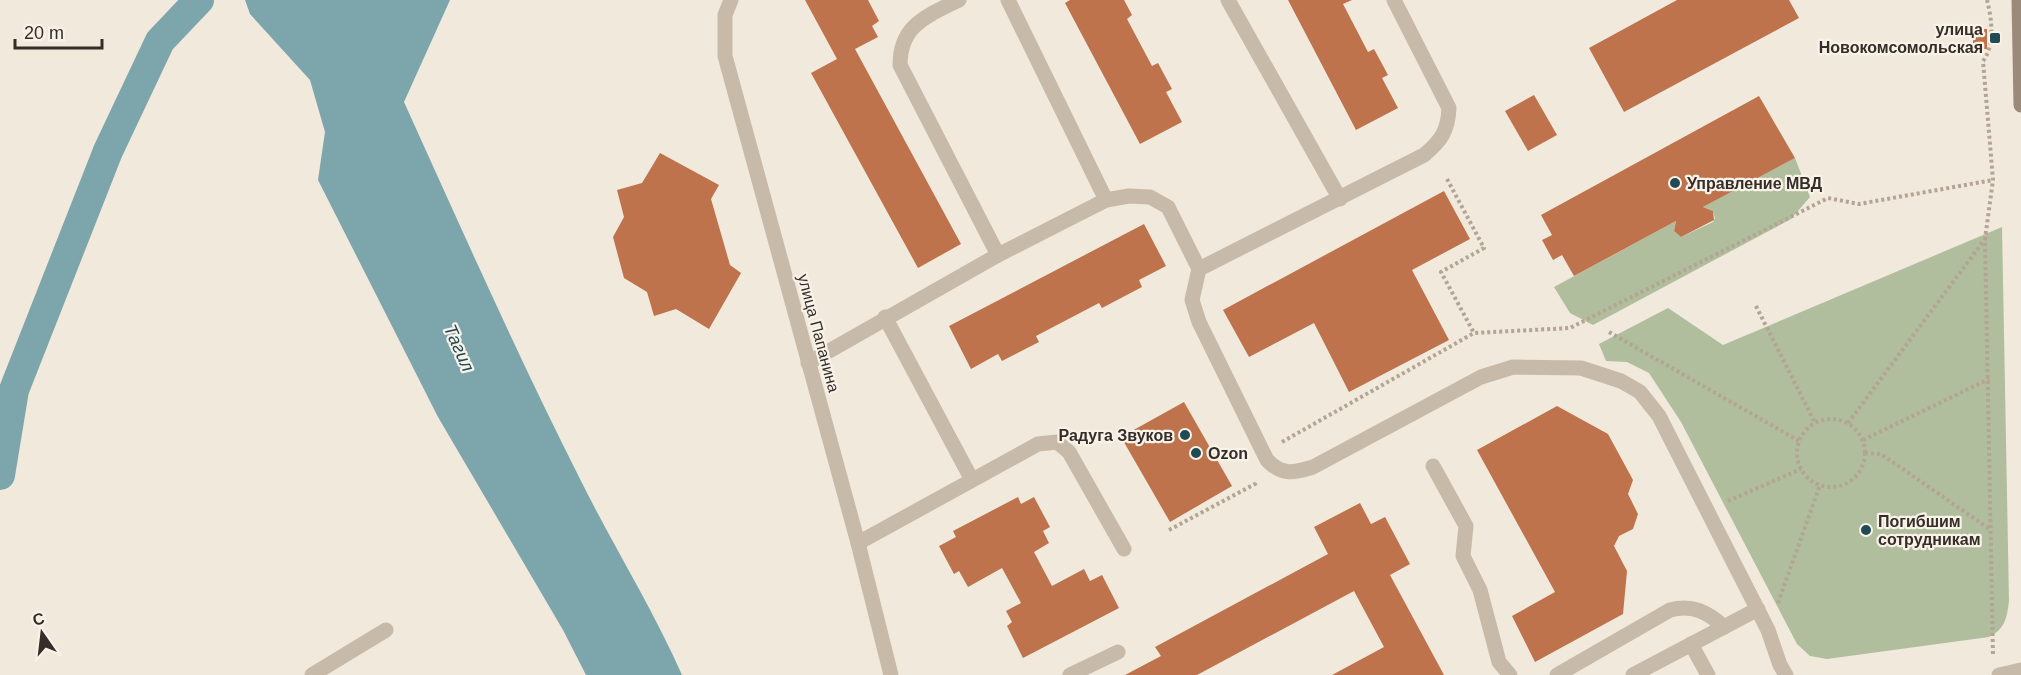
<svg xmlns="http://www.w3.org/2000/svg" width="2021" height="675" viewBox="0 0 2021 675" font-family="Arial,sans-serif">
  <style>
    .green { fill: #b0be9d }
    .water { fill: #7da5ac }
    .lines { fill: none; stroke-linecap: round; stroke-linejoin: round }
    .canal { stroke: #7da5ac; stroke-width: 30 }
    .building { fill: #be734c }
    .path { stroke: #b3a493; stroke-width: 4; stroke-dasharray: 3 3; stroke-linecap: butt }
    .lane { stroke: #c8baa8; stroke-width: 15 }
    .street { stroke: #c8baa8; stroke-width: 15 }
    .secondary { stroke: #9b897a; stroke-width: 15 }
    .poi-dot { fill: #204b54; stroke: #f8f2e8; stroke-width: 2 }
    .labels { text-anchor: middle; stroke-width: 4.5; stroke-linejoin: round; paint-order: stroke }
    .poi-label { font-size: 16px; font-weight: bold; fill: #352d28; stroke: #f8f2e8; text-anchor: start }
    .street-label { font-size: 16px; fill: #352d28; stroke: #f8f2e8 }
    .water-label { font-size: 18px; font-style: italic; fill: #204b54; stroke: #f8f2e8 }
  </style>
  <rect width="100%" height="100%" fill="#f0e9dc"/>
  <g class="green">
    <path d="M1795,158L1810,197L1791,219L1593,325L1570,313L1554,287L1676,221L1674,231L1681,237L1713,222L1715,218L1713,211L1703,207Z"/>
    <path d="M2002,227L2009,601C2007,618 2005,629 1989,637L1827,659L1810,656L1797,644L1681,422L1649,373L1627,362L1606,361L1599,344L1668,308L1723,345Z"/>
  </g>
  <path class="water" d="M245,0H450L404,102C461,228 517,354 579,477C612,544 652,607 682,675H586L563,630L438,417L318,180L325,132L310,80L250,14Z"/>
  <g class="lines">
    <path class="canal" d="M0,475L14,390L108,151L160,41L199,0"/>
  </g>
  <g class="building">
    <path d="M805,0H868L879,21L872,26L878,37L855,49L961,244L918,268L811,73L837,59Z"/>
    <path d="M1070,0H1124L1132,15L1127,19L1152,66L1158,63L1172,89L1166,92L1182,122L1140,144L1065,3Z"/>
    <path d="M1288,0H1352L1343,4L1368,52L1374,49L1388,75L1382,78L1398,108L1356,130Z"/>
    <path d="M1677,0H1789L1799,18L1624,112L1589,48Z"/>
    <rect x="1973" y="29" width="14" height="20"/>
    <path d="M1534,95L1557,135L1528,151L1505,111Z"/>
    <path d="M1759,96L1795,158L1703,207L1713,211L1714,220L1681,237L1674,231L1676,221L1574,276L1562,255L1553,260L1542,240L1552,235L1541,215Z"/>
    <path d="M660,153L719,185L711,199L730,265L741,273L709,329L676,309L654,316L647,292L624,278L613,237L624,217L617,190L642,183Z"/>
    <path d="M1444,191L1470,239L1412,270L1449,340L1349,392L1314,323L1249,357L1223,310Z"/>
    <path d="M1144,224L1166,266L1139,280L1142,287L1102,308L1099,303L1036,336L1039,342L1002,361L998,354L971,369L949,326Z"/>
    <path d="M1184,402L1232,486L1170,522L1121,437Z"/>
    <path d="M1557,406L1608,434L1633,480L1628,494L1638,514L1633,529L1619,536L1614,546L1627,571L1623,614L1535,662L1512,616L1555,592L1477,450Z"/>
    <path d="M1018,497L1021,504L1034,497L1050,527L1043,531L1049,543L1034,552L1052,586L1084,569L1090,581L1102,575L1119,608L1023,658L1007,626L1012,622L1006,611L1021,603L1002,568L968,587L959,571L954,574L939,546L956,537L953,531Z"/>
    <path d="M1360,503L1371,524L1385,517L1410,564L1390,575L1444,675H1332L1384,647L1354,591L1197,675H1125L1161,656L1155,647L1328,554L1314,527Z"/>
  </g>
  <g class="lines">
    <g class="path">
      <path d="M1987,0C1992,19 1995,45 1983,61L1993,180L1985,239L1993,656"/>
      <path d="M1447,179L1484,248L1441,272L1474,333"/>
      <path d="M1756,306L1815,423"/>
      <path d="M1609,332L1799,441"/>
      <circle cx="1831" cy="453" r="34"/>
      <path d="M1848,423L1985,239"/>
      <path d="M1863,440L1989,379"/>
      <path d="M1282,442L1474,333L1570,328L1828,198L1859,204L1993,180"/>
      <path d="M1865,453L1881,454L1991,530"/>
      <path d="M1728,501L1801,469"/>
      <path d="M1169,530L1255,484L1257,480"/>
      <path d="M1778,603L1820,485"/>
    </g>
    <g class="lane">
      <path d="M959,0C927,16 900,25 900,65L998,255"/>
      <path d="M1008,0L1106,200"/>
      <path d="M1228,0L1340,199"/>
      <path d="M1199,269L1424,155C1441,141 1448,131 1449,108L1394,0"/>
      <path d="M885,317L972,480"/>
      <path d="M1433,466L1466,526L1463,556L1480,590L1499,662L1510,675"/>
      <path d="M858,543L1038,444L1057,442L1069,452L1124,549"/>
      <path d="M1691,644L1708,675"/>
      <path d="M312,675L386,630"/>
      <path d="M1070,675L1118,652"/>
      <path d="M1557,675L1670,610C1692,604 1708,612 1724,627"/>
      <path d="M1633,675L1758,609"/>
    </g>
    <g class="street">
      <path d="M731,0L725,15V56L858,543L891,675"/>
      <path d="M808,363L998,255L1106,200L1129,196L1150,197L1168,207L1199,269L1192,300L1199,322L1267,460C1282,476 1294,473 1313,467L1481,377L1513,367L1581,368L1621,381L1640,392L1659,416L1768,630L1780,665L1786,675"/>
      <path d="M1999,675L2021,670"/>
    </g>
    <path class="secondary" d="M2019,0L2021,105"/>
  </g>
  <g class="poi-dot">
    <rect x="1989" y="32" width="12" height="12" rx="3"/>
    <circle cx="1675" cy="183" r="6"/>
    <circle cx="1185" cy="435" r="6"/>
    <circle cx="1196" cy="453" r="6"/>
    <circle cx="1866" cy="530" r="6"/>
  </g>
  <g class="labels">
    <g class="poi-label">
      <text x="1983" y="35" text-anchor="end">улица<tspan x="1983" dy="18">Новокомсомольская</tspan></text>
      <text x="1687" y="189">Управление МВД</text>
      <text x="1173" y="441" text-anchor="end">Радуга Звуков</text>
      <text x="1208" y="459">Ozon</text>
      <text x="1878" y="527">Погибшим<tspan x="1878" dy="18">сотрудникам</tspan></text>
    </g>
    <g class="street-label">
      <text transform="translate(819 333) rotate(75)" y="6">улица Папанина</text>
    </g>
    <g class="water-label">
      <text transform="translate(459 348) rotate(66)" y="6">Тагил</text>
    </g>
  </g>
  <g transform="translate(42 633) rotate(346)" stroke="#f8f2e8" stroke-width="4.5" paint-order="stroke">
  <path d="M0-4.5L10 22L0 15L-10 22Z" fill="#352d28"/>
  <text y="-9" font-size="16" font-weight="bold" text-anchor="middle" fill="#352d28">С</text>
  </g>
  <path d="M15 39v9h87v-9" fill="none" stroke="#352d28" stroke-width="3"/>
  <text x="24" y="39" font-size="18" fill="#352d28" stroke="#f8f2e8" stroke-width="4.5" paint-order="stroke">20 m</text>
</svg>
